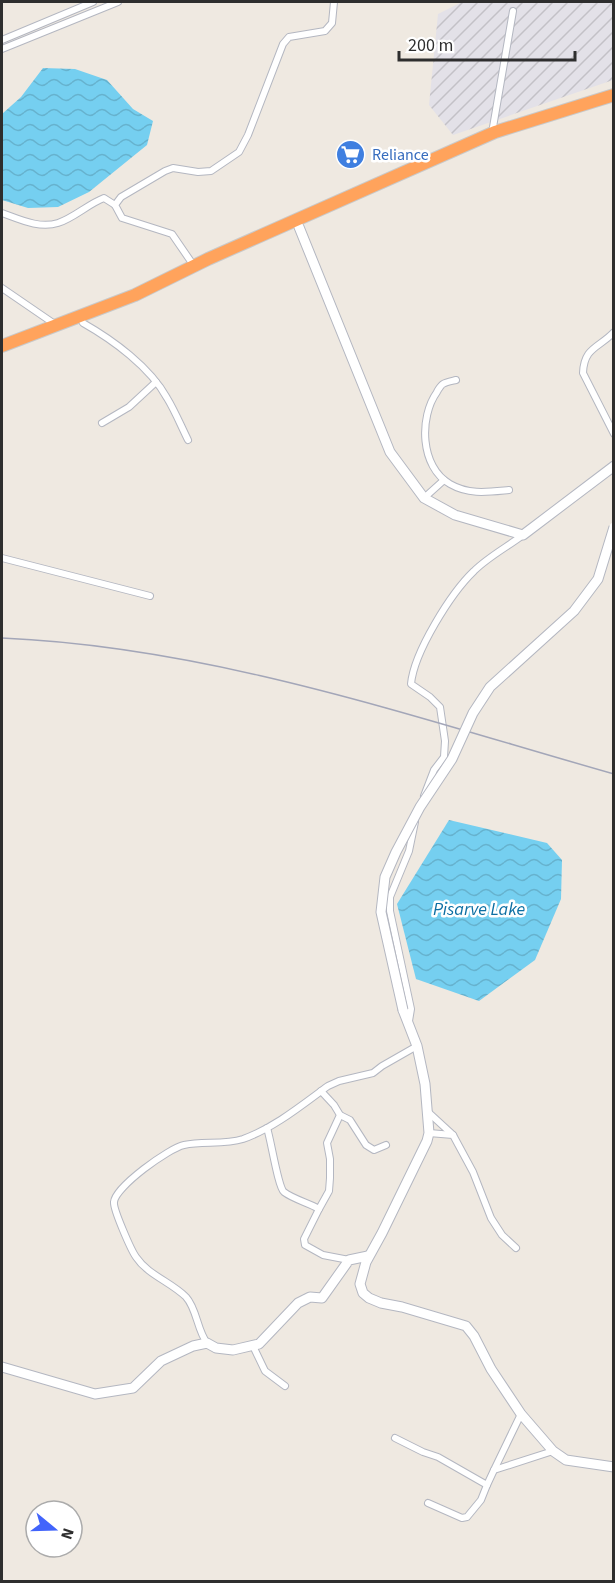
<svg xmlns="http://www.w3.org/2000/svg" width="615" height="1583" viewBox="0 0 615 1583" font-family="'Source Sans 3',sans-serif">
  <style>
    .industrial { fill: url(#industrial-furrows) }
    .water { fill: url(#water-waves) }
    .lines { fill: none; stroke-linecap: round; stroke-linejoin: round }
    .street-casing { stroke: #b4b7c1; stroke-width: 8 }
    .secondary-casing { stroke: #b4b7c1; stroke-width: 11 }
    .highway-casing { stroke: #c9c9c9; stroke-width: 14 }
    .street { stroke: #fff; stroke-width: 6 }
    .secondary { stroke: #fff; stroke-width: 9 }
    .highway { stroke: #ffa35c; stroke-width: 12 }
    .rail { stroke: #a3a6b8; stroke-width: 1.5 }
    .secondary-bridge-casing { stroke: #b4b7c1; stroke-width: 11; stroke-linecap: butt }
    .secondary-bridge { stroke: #fff; stroke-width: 9 }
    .labels { text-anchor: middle; stroke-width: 5; stroke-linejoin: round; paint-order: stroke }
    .shop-label { font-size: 16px; fill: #366cbe; stroke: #fff; text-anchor: start }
    .water-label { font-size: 18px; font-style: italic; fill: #0d6fa3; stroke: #fff }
  </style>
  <defs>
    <pattern id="industrial-furrows" width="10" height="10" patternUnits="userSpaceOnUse" patternTransform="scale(1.5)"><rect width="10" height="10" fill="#e3e1e8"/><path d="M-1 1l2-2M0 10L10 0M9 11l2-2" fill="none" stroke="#c3c1c7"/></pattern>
    <pattern id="water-waves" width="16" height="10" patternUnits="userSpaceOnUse" patternTransform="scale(1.5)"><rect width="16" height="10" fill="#75cff0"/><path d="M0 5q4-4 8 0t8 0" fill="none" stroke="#66b2ce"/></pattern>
  </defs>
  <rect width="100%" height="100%" fill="#efe9e1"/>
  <path class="industrial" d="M462,2H613V80L453,135L429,105L438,14Z"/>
  <g class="water">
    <path d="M43,68L75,69L107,80L133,109L153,121L147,145L89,192L58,207L28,208L2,200V114L21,97Z"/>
    <path d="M449,820L547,843L562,860L561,899L535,960L479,1001L416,979L397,904Z"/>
  </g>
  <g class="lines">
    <defs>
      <g id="street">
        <path d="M2,40L93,2"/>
        <path d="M2,49L118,2"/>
        <path d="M492,133L513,11"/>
        <path d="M2,213C19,219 39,229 58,223C74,218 88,204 104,198L115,205"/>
        <path d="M194,266L172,234L122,218L115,205L121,197L165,171L173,168L198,172L211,171L239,152L248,135L283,44L289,37L325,31L332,23L334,2"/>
        <path d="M2,288L56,325"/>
        <path d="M80,316L83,323C113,340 150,367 167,398C175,411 181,426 188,440"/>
        <path d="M614,332C599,348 584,347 583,373L614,434"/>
        <path d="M456,380C452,381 446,382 443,384C442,384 437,391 437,392C419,417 420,467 450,484C469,495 488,492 509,490"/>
        <path d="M102,423L129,407L156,382"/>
        <path d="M424,498L444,480"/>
        <path d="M2,558L150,596"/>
        <path d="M424,796L434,770L444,757L445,741L440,707L430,697L411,684C414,652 451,593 474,571C488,557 507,547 523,535"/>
        <path d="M409,1021L411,1009L390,911V897L409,851L415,822"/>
        <path d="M428,1112L453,1135"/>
        <path d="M340,1115L350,1120L366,1145L374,1150L386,1145"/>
        <path d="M267,1128C271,1140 278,1187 284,1192C293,1199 309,1203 319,1209L329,1191L330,1178V1159L327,1143L340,1115L334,1105L321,1091"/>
        <path d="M429,1133L453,1135L473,1172L491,1218L502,1235L516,1248"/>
        <path d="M319,1209L304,1239L305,1245L323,1255L349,1260"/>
        <path d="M207,1343C197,1330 197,1309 186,1297C171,1282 148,1275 136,1257C131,1250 113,1209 114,1202C115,1187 169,1148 184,1145C203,1141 224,1145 243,1139C274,1128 302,1105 328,1086L339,1081L373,1073L382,1066L417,1046"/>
        <path d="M253,1346L265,1371L285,1386"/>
        <path d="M395,1438L423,1452L438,1457L487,1485L494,1470L553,1451"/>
        <path d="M494,1470L521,1414"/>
        <path d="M428,1503L462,1518L467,1517L481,1500L487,1485"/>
      </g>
      <g id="secondary">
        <path d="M299,227L390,452L424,498L455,515L523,535L614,466"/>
        <path d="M403,1010L417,1046L425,1084L429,1133L427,1141L382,1233L366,1262L360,1284L363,1293L369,1298L381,1303L402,1307L466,1326L474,1336L491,1369L521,1414L553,1451L566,1460L614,1467"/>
        <path d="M2,1367L95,1394L133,1388L161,1361L193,1346L207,1343L216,1348L233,1350L259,1344L298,1303L310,1297L322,1298L349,1260L368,1256"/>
      </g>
      <path id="highway" d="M2,346L135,295L208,259L495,132L614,95"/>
    </defs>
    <use href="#street" class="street-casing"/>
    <use href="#secondary" class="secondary-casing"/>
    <use href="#highway" class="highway-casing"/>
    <use href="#street" class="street"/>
    <use href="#secondary" class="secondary"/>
    <use href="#highway" class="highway"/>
    <path class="rail" d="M2,638C212,647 413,717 614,774"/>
    <defs>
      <path id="secondary-bridge" d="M403,1010L381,912L385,877L396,852L420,807L452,759L473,713L490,687L574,611L598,579L614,527"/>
    </defs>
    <use href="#secondary-bridge" class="secondary-bridge-casing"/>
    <use href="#secondary-bridge" class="secondary-bridge"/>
  </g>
  <defs>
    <symbol id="supermarket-disc" viewBox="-11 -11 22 22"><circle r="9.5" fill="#3f7fe0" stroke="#fff"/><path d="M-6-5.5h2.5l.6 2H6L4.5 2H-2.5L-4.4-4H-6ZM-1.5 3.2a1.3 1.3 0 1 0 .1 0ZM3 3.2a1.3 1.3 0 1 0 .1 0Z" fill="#fff"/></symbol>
  </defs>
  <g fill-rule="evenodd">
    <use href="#supermarket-disc" x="334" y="138" width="33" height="33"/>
  </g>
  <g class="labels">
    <g class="shop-label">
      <text x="372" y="160">Reliance</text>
    </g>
    <g class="water-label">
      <text x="479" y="915">Pisarve Lake</text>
    </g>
  </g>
  <rect width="615" height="1583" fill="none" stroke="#2e2e2e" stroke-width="6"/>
  <g transform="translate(54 1529) rotate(109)"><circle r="28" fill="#ffffff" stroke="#ababab" stroke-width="1.5"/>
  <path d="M0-4.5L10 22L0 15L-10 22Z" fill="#4264fb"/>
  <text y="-9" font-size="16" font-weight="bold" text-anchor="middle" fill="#2e2e2e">N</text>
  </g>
  <path d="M399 51v9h176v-9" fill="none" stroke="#2e2e2e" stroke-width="3"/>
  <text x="408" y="51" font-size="18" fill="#2e2e2e" stroke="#ffffff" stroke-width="4.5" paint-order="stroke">200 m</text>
</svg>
